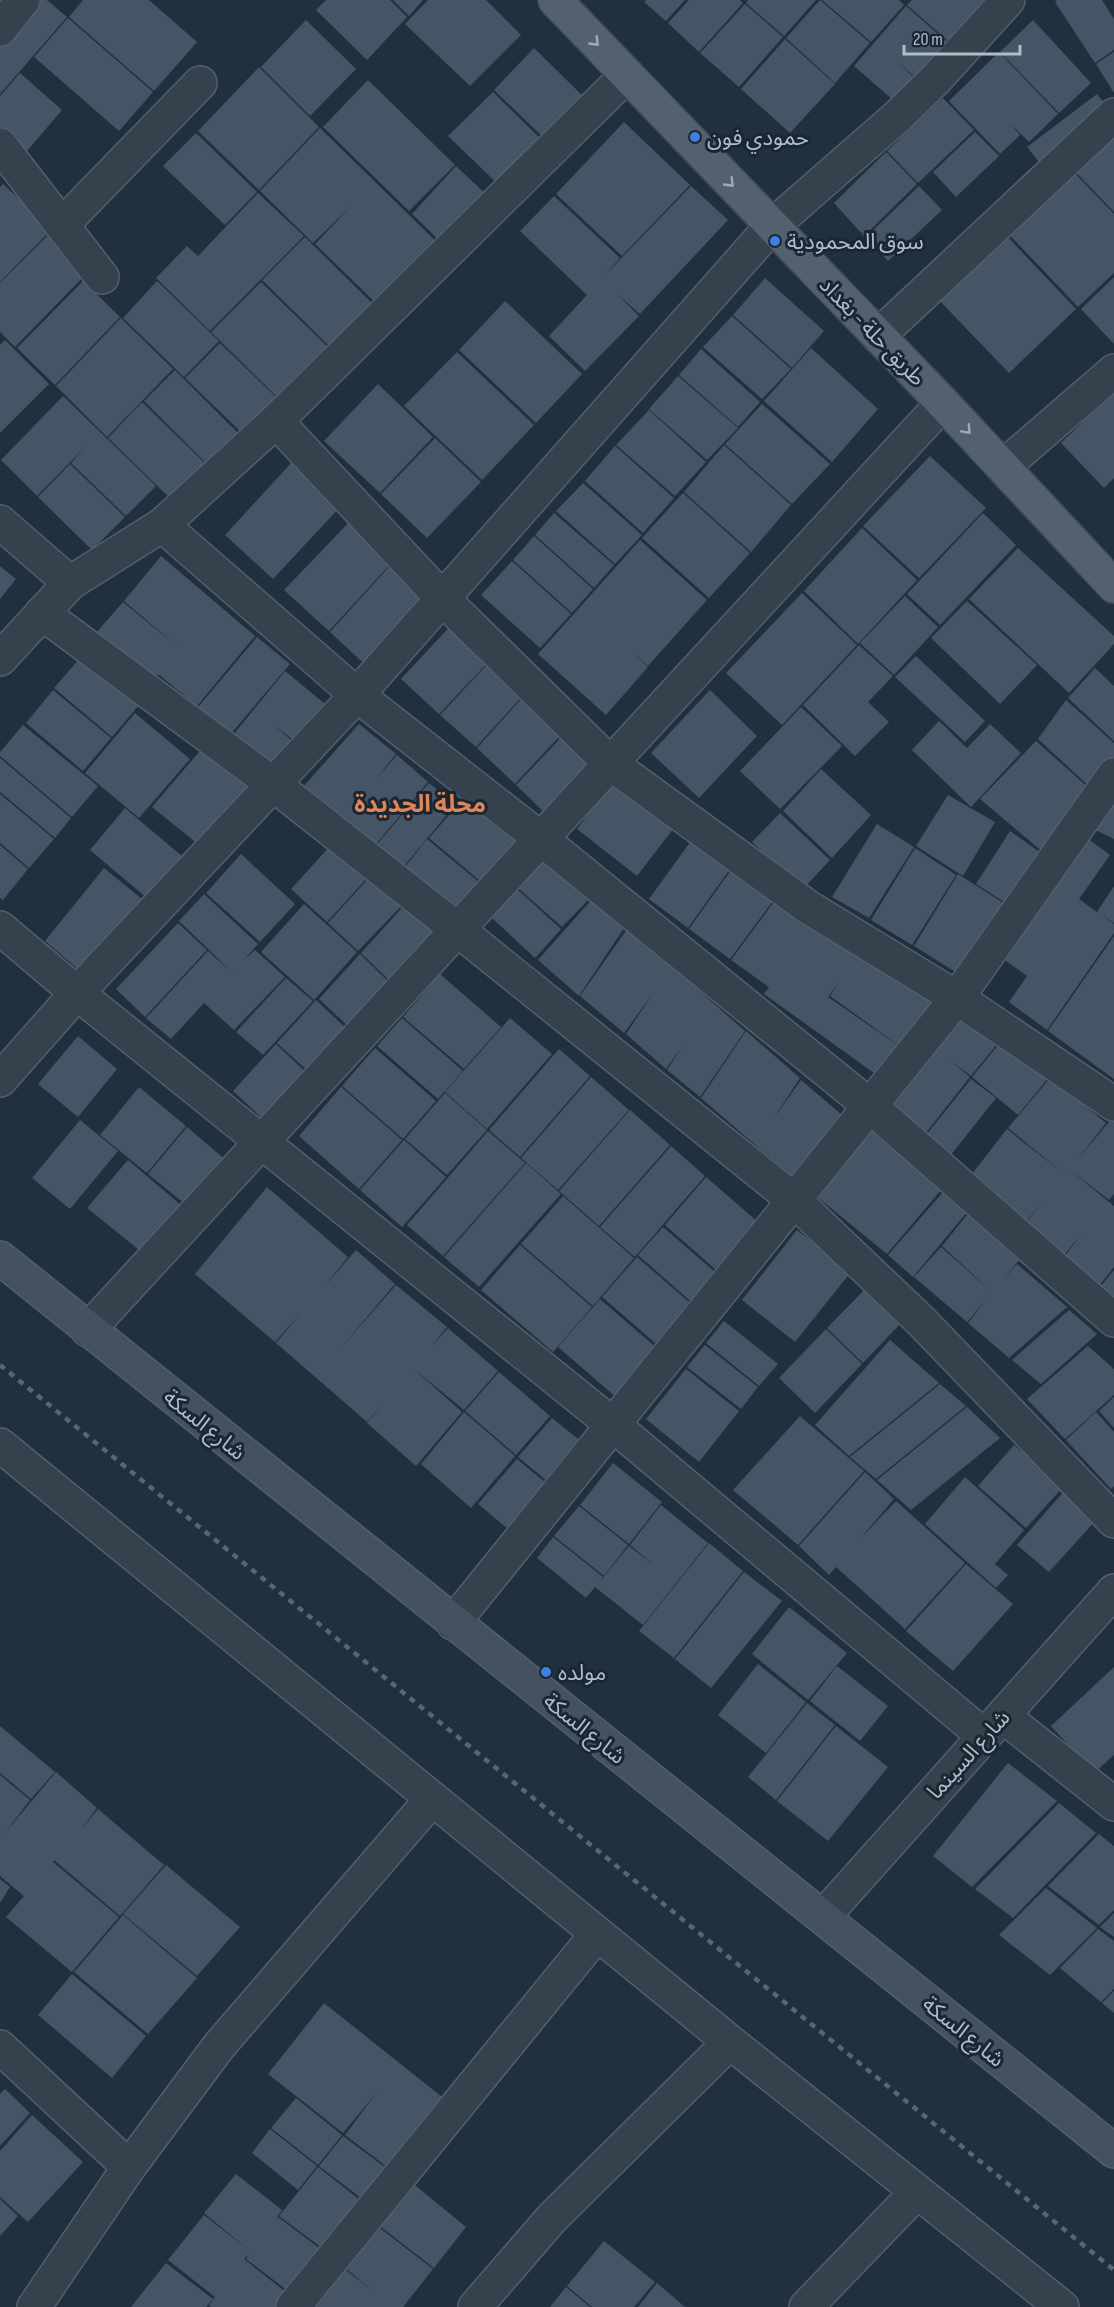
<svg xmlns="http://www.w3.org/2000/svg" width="1114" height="2307" viewBox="0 0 1114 2307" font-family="'Sofia Sans Condensed','Noto Sans Arabic',sans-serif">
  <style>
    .building { fill: #455565 }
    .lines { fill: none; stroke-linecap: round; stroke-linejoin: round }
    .street-casing { stroke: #535f6c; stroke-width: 36 }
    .secondary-casing { stroke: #535f6c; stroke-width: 36 }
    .primary-casing { stroke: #3e4b57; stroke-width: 36 }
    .street { stroke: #35424e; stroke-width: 33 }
    .secondary { stroke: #435161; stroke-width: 33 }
    .primary { stroke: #53616e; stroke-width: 33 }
    .rail { stroke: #576676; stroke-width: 4.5; stroke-dasharray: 6 6; stroke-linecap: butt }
    .oneway { stroke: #9eaab8 }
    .shop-dot { fill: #3f7fe0; stroke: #1a2733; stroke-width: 2 }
    .labels { text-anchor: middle; stroke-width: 6; stroke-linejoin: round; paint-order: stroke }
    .poi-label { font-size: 22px; fill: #b1bcca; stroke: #1a2733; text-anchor: start }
    .street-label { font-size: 22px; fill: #b1bcca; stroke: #1a2733 }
    .neighbourhood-label { font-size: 24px; font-weight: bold; fill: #dd8758; stroke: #1a2733 }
  </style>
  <rect width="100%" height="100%" fill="#21303e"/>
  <g class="building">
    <path d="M33,0H47L67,17L0,94V38Z"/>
    <path d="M83,0H149L197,42L154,91L69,17Z"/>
    <path d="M326,0H390L407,17L367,60L316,10Z"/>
    <path d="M393,0H423L409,16Z"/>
    <path d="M428,0H486L521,35L470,86L405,24Z"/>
    <path d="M646,0H685L666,21L644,2Z"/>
    <path d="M689,0H740L743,3L699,52L668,23Z"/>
    <path d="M748,0H816L784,36L746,3Z"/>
    <path d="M820,0L870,43L835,83L786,38Z"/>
    <path d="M822,0H899L904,5L871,42Z"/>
    <path d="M912,0H1000L955,47L907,5Z"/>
    <path d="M1057,0H1102L1114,19V50L1095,63L1055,2Z"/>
    <path d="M745,4L783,37L739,87L700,53Z"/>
    <path d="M906,6L954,48L922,84L897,61L921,85L901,107L854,66Z"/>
    <path d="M68,18L153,92L119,131L34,57Z"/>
    <path d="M306,20L356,69L310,116L261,67Z"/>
    <path d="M1033,20L1091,83L1059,113L1000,52Z"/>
    <path d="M785,39L835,84L790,133L741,89Z"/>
    <path d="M534,48L589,102L548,142L494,90Z"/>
    <path d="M999,52L1058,114L1029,142L1011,124L1020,135L1000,154L949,101Z"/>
    <path d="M1114,52V93L1096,64Z"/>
    <path d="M259,67L319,127L259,190L198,131Z"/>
    <path d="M20,73L62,110L27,151L0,127V96Z"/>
    <path d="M368,80L455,165L409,211L323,127Z"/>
    <path d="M493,92L546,144L503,189L448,136Z"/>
    <path d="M1097,94L1112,113L1043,167L1027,147Z"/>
    <path d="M943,98L974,130L918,183L887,151Z"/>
    <path d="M624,122L690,185L622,256L556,194Z"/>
    <path d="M1114,127V212L1070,166Z"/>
    <path d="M320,128L445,250L384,311L315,244L351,206L313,243L260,191Z"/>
    <path d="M975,132L999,156L956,197L933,172Z"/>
    <path d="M196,133L257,192L225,225L163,166Z"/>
    <path d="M886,152L917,184L864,236L834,203Z"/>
    <path d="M456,166L492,200L446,247L412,214Z"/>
    <path d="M1069,167L1114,214V273L1078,307L1004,229Z"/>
    <path d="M3,184L52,229L0,282V187Z"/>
    <path d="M691,186L728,220L640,314L618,295L639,316L585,371L549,336L587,295L520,231L554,196L620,258L604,276Z"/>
    <path d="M919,186L942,210L888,261L866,237Z"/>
    <path d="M258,193L304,236L210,331L156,278L187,246L198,256Z"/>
    <path d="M53,230L92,268L15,347L0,332V283Z"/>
    <path d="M1002,231L1076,309L1009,373L934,295Z"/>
    <path d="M305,237L372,303L329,346L262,280Z"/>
    <path d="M1114,277V344L1081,309Z"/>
    <path d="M765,278L824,331L792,368L733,315Z"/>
    <path d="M83,281L120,317L55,385L17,348Z"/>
    <path d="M157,281L219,341L184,377L123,318Z"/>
    <path d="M261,282L328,347L279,399L211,332Z"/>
    <path d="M505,301L582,374L536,423L459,350Z"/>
    <path d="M732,316L791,369L762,399L703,347Z"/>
    <path d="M121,318L173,369L107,437L56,386Z"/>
    <path d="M5,340L49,384L0,433V345Z"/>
    <path d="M220,343L277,398L244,435L185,378Z"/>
    <path d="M811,348L878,409L832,462L764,401Z"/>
    <path d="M701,349L760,402L738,427L679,375Z"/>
    <path d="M457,352L534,425L482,480L404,406Z"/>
    <path d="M175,370L241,436L211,468L144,401Z"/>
    <path d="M678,376L738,428L707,460L649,409Z"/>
    <path d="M378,384L433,437L380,493L324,441Z"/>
    <path d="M1114,392V478L1104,488L1061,443Z"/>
    <path d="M63,396L156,486L126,516L71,463L86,446L37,496L1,460Z"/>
    <path d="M142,402L211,469L176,504L108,438Z"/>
    <path d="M762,404L830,464L792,504L725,444Z"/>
    <path d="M649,410L706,462L675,496L616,445Z"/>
    <path d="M435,438L481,482L427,538L381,494Z"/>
    <path d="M724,445L791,505L751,552L684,492Z"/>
    <path d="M615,446L674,498L643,533L585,481Z"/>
    <path d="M930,456L986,508L919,578L863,526Z"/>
    <path d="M293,461L341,506L273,579L225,535Z"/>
    <path d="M70,464L125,517L92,550L38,497Z"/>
    <path d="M583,483L642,535L615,564L556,511Z"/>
    <path d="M683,493L750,553L709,598L642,538Z"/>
    <path d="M554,513L614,565L594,588L535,535Z"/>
    <path d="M983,513L1016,545L940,625L907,594Z"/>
    <path d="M354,517L396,558L329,631L284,590Z"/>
    <path d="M862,528L917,580L858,644L804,591Z"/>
    <path d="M534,536L593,589L572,613L513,560Z"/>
    <path d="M640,540L707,600L648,666L632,652L648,667L606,715L538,654Z"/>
    <path d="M1018,548L1114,636V644L1069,693L969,599Z"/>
    <path d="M161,556L255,636L197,706L158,674L152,680L96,633L123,602L179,648L124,601Z"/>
    <path d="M397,558L441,598L373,672L330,632Z"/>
    <path d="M512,561L571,614L540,648L481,595Z"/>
    <path d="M0,566L16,579L0,599Z"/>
    <path d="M802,593L857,645L782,725L726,673Z"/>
    <path d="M905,596L938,627L894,675L860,643Z"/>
    <path d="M967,601L1037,665L1000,704L931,638Z"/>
    <path d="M456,620L495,655L439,714L401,679Z"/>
    <path d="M257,637L290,664L230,735L198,707Z"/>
    <path d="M859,645L893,676L868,702L889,722L855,756L803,705Z"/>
    <path d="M87,650L144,699L112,737L54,688Z"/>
    <path d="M496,655L530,688L476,747L440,715Z"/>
    <path d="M916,656L985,721L965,742L895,677Z"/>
    <path d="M1095,668L1114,686V741L1068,698Z"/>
    <path d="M285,671L330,708L300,745L275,726L299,747L276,773L233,735Z"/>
    <path d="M531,688L570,725L515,784L477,748Z"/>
    <path d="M53,690L111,738L83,771L26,723Z"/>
    <path d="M710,690L757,736L699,798L651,753Z"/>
    <path d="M1066,700L1114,743V758L1092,789L1038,739Z"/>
    <path d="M801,707L842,746L780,809L740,771Z"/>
    <path d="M135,713L190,759L139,818L85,773Z"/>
    <path d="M939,721L967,748L990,724L1021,753L971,807L912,750Z"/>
    <path d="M359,724L396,754L376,779L397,755L428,782L372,849L302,788Z"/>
    <path d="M23,725L98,786L72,817L0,756V752Z"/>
    <path d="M572,726L606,759L550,818L516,785Z"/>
    <path d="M1036,741L1091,790L1044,853L980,799Z"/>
    <path d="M204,746L254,788L204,849L152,807Z"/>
    <path d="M0,758L71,818L55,838L0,792Z"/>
    <path d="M821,769L871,815L832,858L783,811Z"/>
    <path d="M620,773L680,820L637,876L577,829Z"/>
    <path d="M429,783L455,805L400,871L373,849Z"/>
    <path d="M1114,790V839L1089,827Z"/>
    <path d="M0,794L54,839L29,868L0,843Z"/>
    <path d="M948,795L995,822L963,876L916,846Z"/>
    <path d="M464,798L520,844L486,886L429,838Z"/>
    <path d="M125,808L189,862L154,904L90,850Z"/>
    <path d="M780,813L830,860L802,890L752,842Z"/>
    <path d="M877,824L914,847L869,918L832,897Z"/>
    <path d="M1010,831L1044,855L1009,905L976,884Z"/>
    <path d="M696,834L735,862L688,928L649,899Z"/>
    <path d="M1083,835L1110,855L1079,899L1097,912L1114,886V923L1099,913L1114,924V933L1047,1030L1009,1002L1027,976L998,955Z"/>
    <path d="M427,839L485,887L456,920L401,872Z"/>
    <path d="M333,843L369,876L327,922L291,889Z"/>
    <path d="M0,845L28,869L3,900L0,898Z"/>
    <path d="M915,848L956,875L912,945L871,920Z"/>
    <path d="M241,854L295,904L260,942L206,893Z"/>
    <path d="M548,856L592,896L562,927L518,888Z"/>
    <path d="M736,863L778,894L730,959L689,929Z"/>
    <path d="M104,868L148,904L85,975L45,941Z"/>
    <path d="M376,870L409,898L358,951L328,923Z"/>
    <path d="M958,874L1008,906L965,978L914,946Z"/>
    <path d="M517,889L561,929L535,958L492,918Z"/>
    <path d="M204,894L258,944L244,960L255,950L285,977L234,1030L204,1003L171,1039L146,1018L208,951L233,973L179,921Z"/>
    <path d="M779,895L941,999L905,1050L830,996L839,982L828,997L899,1046L878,1076L764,994L769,987L731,960Z"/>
    <path d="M594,897L626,925L579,996L538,960Z"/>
    <path d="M410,899L444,930L393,984L361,953Z"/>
    <path d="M304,904L357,952L314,1000L261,952Z"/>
    <path d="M178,923L207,950L145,1017L116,989Z"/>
    <path d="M628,928L745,1031L700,1097L667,1070L683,1045L666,1069L626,1034L654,992L624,1033L580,996Z"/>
    <path d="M1114,936V1079L1048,1031Z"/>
    <path d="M360,954L392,985L351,1029L319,999Z"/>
    <path d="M440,974L501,1027L464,1069L403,1017Z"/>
    <path d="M286,978L313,1001L263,1055L236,1032Z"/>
    <path d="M316,1000L349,1031L311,1074L277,1043Z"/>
    <path d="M966,1009L1002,1038L971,1076L950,1060L970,1077L925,1134L889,1105Z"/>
    <path d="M402,1018L463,1071L438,1099L377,1046Z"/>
    <path d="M510,1018L552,1054L487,1129L445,1092Z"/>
    <path d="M746,1031L800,1078L773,1119L801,1080L842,1115L797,1181L701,1098Z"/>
    <path d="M78,1036L117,1069L78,1117L38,1084Z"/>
    <path d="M1003,1039L1049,1077L1018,1115L972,1077Z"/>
    <path d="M276,1044L309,1075L266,1122L233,1091Z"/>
    <path d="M375,1048L436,1101L403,1139L342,1086Z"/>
    <path d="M559,1049L590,1076L520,1157L489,1130Z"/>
    <path d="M591,1077L629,1110L558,1190L521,1158Z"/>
    <path d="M1050,1078L1106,1123L1077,1160L1114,1116V1194L1109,1200L1069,1169L1114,1206V1267L1099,1286L1064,1257L1081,1235L1063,1256L1025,1224L1043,1201L1024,1224L968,1179L1007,1129L1065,1175L1008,1128Z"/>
    <path d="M971,1079L996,1098L950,1156L926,1135Z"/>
    <path d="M139,1087L186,1126L147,1173L100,1135Z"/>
    <path d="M341,1087L402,1140L359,1189L299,1136Z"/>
    <path d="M445,1093L487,1130L447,1175L405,1139Z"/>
    <path d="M630,1110L670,1145L599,1226L559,1191Z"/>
    <path d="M80,1120L118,1151L70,1209L32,1178Z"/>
    <path d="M187,1127L228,1162L190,1208L148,1174Z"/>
    <path d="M872,1130L942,1189L887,1254L816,1196Z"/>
    <path d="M488,1131L525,1163L443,1256L407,1225Z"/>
    <path d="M404,1140L446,1177L402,1227L360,1190Z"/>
    <path d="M671,1146L705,1176L635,1257L600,1227Z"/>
    <path d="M128,1160L188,1211L149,1258L87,1208Z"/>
    <path d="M526,1163L561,1194L479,1287L444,1257Z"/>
    <path d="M706,1177L765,1228L723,1276L665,1225Z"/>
    <path d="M267,1187L348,1257L323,1288L356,1250L395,1284L338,1351L396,1285L447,1327L431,1347L448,1328L498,1371L464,1410L413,1368L462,1412L416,1466L367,1423L384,1402L367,1422L276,1343L302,1312L275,1342L195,1274Z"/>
    <path d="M944,1191L968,1211L913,1277L888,1255Z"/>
    <path d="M563,1196L634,1258L593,1306L521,1244Z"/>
    <path d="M967,1215L1020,1259L1003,1280L1017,1264L1067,1307L1009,1358L968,1323L986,1300L967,1322L914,1277L941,1247L993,1293L942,1246Z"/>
    <path d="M663,1227L722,1278L697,1307L638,1255Z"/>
    <path d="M797,1230L851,1272L795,1342L742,1300Z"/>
    <path d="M520,1245L592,1307L553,1352L481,1290Z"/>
    <path d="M637,1257L696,1308L661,1348L602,1297Z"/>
    <path d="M1114,1270V1297L1100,1287Z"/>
    <path d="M865,1289L901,1323L863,1363L827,1328Z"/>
    <path d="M600,1299L659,1350L617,1398L558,1347Z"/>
    <path d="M1069,1310L1097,1334L1041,1384L1012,1360Z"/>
    <path d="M724,1321L778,1364L759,1386L706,1343Z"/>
    <path d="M826,1329L862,1364L815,1413L779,1378Z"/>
    <path d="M890,1340L939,1383L849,1456L815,1425Z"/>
    <path d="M705,1345L758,1387L741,1409L687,1367Z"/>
    <path d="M1088,1346L1114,1369V1395L1065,1439L1027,1399Z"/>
    <path d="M686,1369L739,1411L699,1462L646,1419Z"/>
    <path d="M499,1372L550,1416L516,1455L465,1411Z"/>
    <path d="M940,1384L966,1406L876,1479L850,1457Z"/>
    <path d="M1114,1397V1428L1099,1411Z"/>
    <path d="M967,1407L1000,1438L911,1510L877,1480Z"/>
    <path d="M464,1412L515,1456L471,1508L421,1464Z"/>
    <path d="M1096,1412L1114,1432V1486L1111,1489L1066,1440Z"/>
    <path d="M800,1416L864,1471L798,1545L733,1490Z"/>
    <path d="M552,1418L588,1447L553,1486L518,1457Z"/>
    <path d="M1014,1445L1063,1487L1026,1528L978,1486Z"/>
    <path d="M517,1459L552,1488L514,1534L478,1504Z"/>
    <path d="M613,1463L662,1502L629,1544L580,1505Z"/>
    <path d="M865,1472L894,1499L859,1540L896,1501L965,1563L905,1629L836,1567L829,1575L799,1546Z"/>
    <path d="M965,1477L1024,1530L995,1564L1008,1575L996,1588L925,1524Z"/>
    <path d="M1066,1489L1097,1519L1049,1572L1017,1545Z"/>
    <path d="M661,1505L708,1543L643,1625L595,1587L586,1598L537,1558L553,1537L603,1577L597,1585L629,1546L655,1566L630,1545Z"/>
    <path d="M579,1506L628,1545L604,1576L554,1536Z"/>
    <path d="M709,1543L743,1571L674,1658L639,1631Z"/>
    <path d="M966,1564L1013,1604L953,1671L906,1631Z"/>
    <path d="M744,1572L782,1601L711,1688L675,1659Z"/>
    <path d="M789,1607L847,1653L808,1700L752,1654Z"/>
    <path d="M758,1664L806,1702L766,1753L718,1715Z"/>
    <path d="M837,1666L888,1706L860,1741L810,1701Z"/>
    <path d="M1114,1667V1755L1094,1773L1051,1726Z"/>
    <path d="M807,1703L835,1725L776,1800L748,1777Z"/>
    <path d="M0,1726L55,1772L31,1799L0,1773Z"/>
    <path d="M836,1726L888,1767L828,1841L777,1801Z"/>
    <path d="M1008,1763L1057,1801L972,1887L933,1856Z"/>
    <path d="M56,1772L97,1808L79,1832L98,1809L164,1865L120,1916L54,1860L53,1862L119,1917L72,1972L6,1917L24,1896L0,1876V1775L30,1800L4,1834Z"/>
    <path d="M1059,1803L1096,1833L1013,1918L975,1889Z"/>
    <path d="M1099,1834L1114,1846V1910L1099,1925L1048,1886Z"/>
    <path d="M166,1865L240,1927L197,1976L123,1914Z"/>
    <path d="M0,1879L10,1887L0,1903Z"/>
    <path d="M1046,1888L1097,1928L1050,1975L999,1935Z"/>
    <path d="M1114,1913V1937L1100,1927Z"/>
    <path d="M123,1915L197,1978L148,2034L74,1972Z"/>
    <path d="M1098,1929L1114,1941V1989L1101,2002L1060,1968Z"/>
    <path d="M72,1974L146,2036L112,2078L38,2015Z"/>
    <path d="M1114,1991V2013L1102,2003Z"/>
    <path d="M324,2003L442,2097L387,2167L345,2135L377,2092L343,2133L268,2074Z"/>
    <path d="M5,2089L30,2113L0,2146V2094Z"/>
    <path d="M296,2098L342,2135L318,2165L271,2128Z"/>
    <path d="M32,2115L83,2162L28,2222L0,2197V2151Z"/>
    <path d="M270,2129L317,2166L298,2190L252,2153Z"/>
    <path d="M343,2136L386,2168L361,2198L319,2166Z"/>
    <path d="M318,2167L360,2200L322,2248L279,2216Z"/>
    <path d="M236,2174L282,2210L275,2220L278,2217L322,2250L288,2291L246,2259L249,2254L244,2259L287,2293L276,2307H211L209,2305L215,2297L168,2260L204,2215L251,2252L204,2213Z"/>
    <path d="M410,2181L466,2227L434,2268L377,2224Z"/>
    <path d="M0,2199L18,2216L0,2236Z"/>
    <path d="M376,2225L433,2269L403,2307H312L343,2268L373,2291L344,2267Z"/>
    <path d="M604,2241L655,2282L634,2307H592L567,2286Z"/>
    <path d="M166,2263L213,2299L206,2307H131Z"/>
    <path d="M657,2283L685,2307H638Z"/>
    <path d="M566,2287L590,2307H550Z"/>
  </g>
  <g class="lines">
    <defs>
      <g id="street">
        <path d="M0,29L23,0"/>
        <path d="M0,145L102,277"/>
        <path d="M62,225L200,83"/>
        <path d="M878,336L1114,115"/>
        <path d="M276,421L443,599L611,764L808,907L957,998L453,1623"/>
        <path d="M1003,467L1114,371"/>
        <path d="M0,522L70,583"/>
        <path d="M162,525L357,695L541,839L870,1106L1114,1320"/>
        <path d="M42,613L273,784L457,929L794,1200L920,1320L1114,1521"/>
        <path d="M0,659L70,583L162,525L276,421L627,75"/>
        <path d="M1114,775L957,998L1114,1104"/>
        <path d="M0,928L77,993L612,1424L984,1736"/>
        <path d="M0,1080L77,993L357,695L771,227L898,116L937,78L1008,0"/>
        <path d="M88,1330L943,403"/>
        <path d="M0,1445L730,2042L1062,2307"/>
        <path d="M1003,1716L1114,1804"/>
        <path d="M823,1917L1114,1591"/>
        <path d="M0,2047L129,2167"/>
        <path d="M34,2307L129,2167L219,2046L432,1799"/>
        <path d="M293,2307L597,1934"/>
        <path d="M475,2307L552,2218L730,2042"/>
        <path d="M806,2307L917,2192"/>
      </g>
      <path id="secondary" d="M0,1258L1114,2151"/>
      <path id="primary" d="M555,0L943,403L1114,586"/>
    </defs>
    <use href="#street" class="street-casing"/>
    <use href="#secondary" class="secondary-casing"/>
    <use href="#primary" class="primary-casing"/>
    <use href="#street" class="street"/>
    <use href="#secondary" class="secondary"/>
    <use href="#primary" class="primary"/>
    <path class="rail" d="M0,1365L1114,2270"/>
  </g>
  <defs><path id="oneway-chevron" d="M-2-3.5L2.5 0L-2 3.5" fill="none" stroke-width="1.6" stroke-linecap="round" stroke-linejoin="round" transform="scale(1.5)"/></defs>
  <g class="oneway">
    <use href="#oneway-chevron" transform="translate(595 42) rotate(46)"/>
    <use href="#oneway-chevron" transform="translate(730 183) rotate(46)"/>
    <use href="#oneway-chevron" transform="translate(967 430) rotate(47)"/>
  </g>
  <g class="shop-dot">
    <circle cx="695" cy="137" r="6"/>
    <circle cx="775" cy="241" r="6"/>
    <circle cx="546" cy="1672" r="6"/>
  </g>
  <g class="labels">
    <g class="poi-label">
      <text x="707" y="145">حمودي فون</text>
      <text x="787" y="249">سوق المحمودية</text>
      <text x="558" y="1680">مولده</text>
    </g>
    <g class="street-label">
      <text transform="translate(873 331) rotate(46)" y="8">طريق حلة - بغداد</text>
      <text transform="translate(205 1424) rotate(39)" y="8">شارع السكة</text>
      <text transform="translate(585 1728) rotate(39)" y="8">شارع السكة</text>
      <text transform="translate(968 1754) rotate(-48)" y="8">شارع السينما</text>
      <text transform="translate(964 2031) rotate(39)" y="8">شارع السكة</text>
    </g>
    <g class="neighbourhood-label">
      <text x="420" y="812">محلة الجديدة</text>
    </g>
  </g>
  <path d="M904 45v9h116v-9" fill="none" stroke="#b1bcca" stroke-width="3"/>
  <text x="913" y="45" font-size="18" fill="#b1bcca" stroke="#1a2733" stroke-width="4.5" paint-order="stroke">20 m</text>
</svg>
